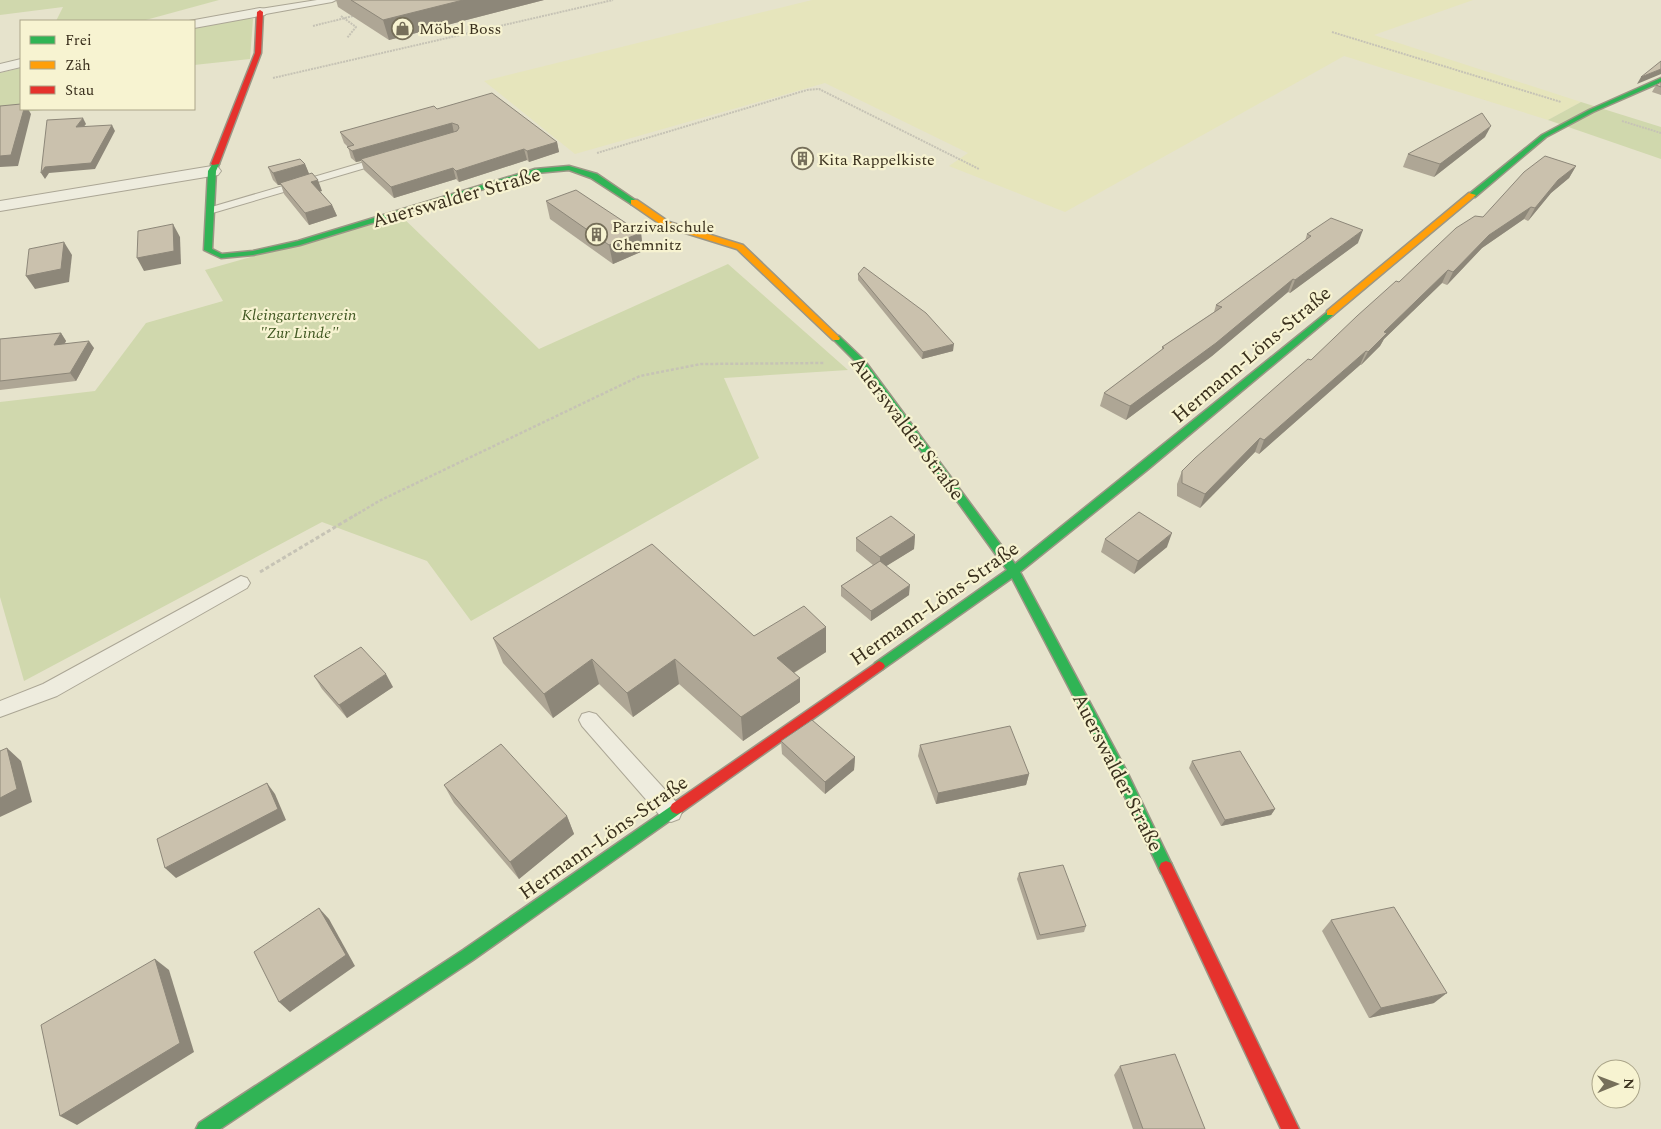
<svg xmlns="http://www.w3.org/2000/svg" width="1661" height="1129" viewBox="0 0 1661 1129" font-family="Spectral,serif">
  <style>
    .farmland { fill: #e6e5bc }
    .green { fill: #d0d8ad }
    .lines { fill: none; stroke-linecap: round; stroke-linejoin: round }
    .lane-casing { stroke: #aba695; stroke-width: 2 }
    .street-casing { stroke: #aba695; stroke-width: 2 }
    .fast-casing { stroke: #9b9685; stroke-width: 3 }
    .slow-casing { stroke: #9b9685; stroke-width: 3 }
    .jam-casing { stroke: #9b9685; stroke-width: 3 }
    .path-far2 { stroke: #c6c3b5; stroke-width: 2; stroke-dasharray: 2 1; stroke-linecap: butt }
    .path-far1 { stroke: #c6c3b5; stroke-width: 2.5; stroke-dasharray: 3 2; stroke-linecap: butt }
    .path { stroke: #c6c3b5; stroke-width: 3; stroke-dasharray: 4 2.5; stroke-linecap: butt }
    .lane { fill: #eeecde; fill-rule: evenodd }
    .street { fill: #eeecde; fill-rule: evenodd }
    .fast { fill: #30b455; fill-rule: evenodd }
    .slow { fill: #ff9f0a; fill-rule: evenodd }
    .jam { fill: #e5322d; fill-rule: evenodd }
    .wall { fill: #aea695 }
    .shaded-wall { fill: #8d8779 }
    .building { fill: #cac1ad; stroke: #8d8779 }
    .labels { text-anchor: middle; stroke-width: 4.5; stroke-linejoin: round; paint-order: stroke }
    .far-poi-label { font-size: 16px; fill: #3a301d; stroke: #f7f3d1; text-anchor: start }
    .far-park-label { font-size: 16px; font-style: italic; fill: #415822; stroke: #f7f3d1 }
    .street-label { font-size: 20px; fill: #3a301d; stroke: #f7f3d1 }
  </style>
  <rect width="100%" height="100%" fill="#e6e3cc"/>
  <path class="farmland" d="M812,0H1473L1374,35L1581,102L1548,120L1344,56L1065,212L949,166L968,153L825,83L575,154L484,81Z"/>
  <g class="green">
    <path d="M0,0H219L142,21H56L63,7L0,15Z"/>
    <path d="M242,18L253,19L250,59L194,65V27Z"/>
    <path d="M21,68V109H54L0,114V73Z"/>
    <path d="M1581,102L1661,127V159L1548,120Z"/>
    <path d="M398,213L539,349L728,264L848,370L724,378L759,458L471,621L427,561L322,522L24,681L0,597V402L95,391L146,323L223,301L205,270L300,243Z"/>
  </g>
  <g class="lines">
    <defs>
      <g id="lane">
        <path d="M317,0H336L332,2L260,15L256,12L260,9Z"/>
        <path d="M385,156L390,159L389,161L216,212L212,213L206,210L208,208Z"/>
        <path d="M241,576L247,578L250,583L247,588L57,696L0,717V701L43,684Z"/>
        <path d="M589,712L596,714L679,805L682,812L679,819L671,822L663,819L582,726L579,720L582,714Z"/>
      </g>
      <g id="street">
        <path d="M260,8L265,9L267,12L265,15L194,28V21H189Z"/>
        <path d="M21,59V67L0,72V64Z"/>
        <path d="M212,166L218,167L221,171L218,175L0,211V201Z"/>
      </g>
      <g id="fast">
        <path d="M1661,78V82L1593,112L1546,137L1475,197L1468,195L1542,135L1589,110Z"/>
        <path d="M215,162L219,164L216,171L212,249L222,254L253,251L298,241L535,169L569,166L597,174L638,202L631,204L591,178L569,170L536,173L300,245L253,255L221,258L204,250L208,171L213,163Z"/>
        <path d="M1330,310L1333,311V315L1147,470L1020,572L1126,770L1171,863L1173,868L1171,873L1166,875L1161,873L1116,778L1012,578L883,669L879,671L875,669L873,666L875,663L1007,570L858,364L832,338L833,336H839L864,360L1015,564Z"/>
        <path d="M677,802L682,804L684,808L682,812L473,960L220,1129H196L199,1123L463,950Z"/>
      </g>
      <g id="slow">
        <path d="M1469,193L1476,195L1333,315H1327V311Z"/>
        <path d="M631,200H637L669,222L743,245L840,338L839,340H833L737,249L663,226L631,204Z"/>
      </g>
      <g id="jam">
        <path d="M260,10L263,12L261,53L219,164L213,165L211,164L255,53L257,12Z"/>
        <path d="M879,661L883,663L885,666L883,669L682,812L677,814L672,812L670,808L672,804Z"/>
        <path d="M1166,861L1171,863L1299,1129H1281L1159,868L1161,863Z"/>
      </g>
    </defs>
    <use href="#lane" class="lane-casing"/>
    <use href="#street" class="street-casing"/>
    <use href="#fast" class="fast-casing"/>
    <use href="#slow" class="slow-casing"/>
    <use href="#jam" class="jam-casing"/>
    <g class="path-far2">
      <path d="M341,16L356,27L347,38"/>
      <path d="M313,26L353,16"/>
      <path d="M1332,32L1561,102"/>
      <path d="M273,78L613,0"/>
      <path d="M1622,121L1661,133"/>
      <path d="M597,153L807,90L819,89L979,169"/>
    </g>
    <path class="path-far1" d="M354,516L379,501L640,376L701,364L825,363"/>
    <path class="path" d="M260,572L357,514"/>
    <use href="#lane" class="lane"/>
    <use href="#street" class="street"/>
    <use href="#fast" class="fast"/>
    <use href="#slow" class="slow"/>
    <use href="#jam" class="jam"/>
  </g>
  <g class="wall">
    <path d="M336,0H544L389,40L338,7Z"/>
    <path d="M1661,82V95L1652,92L1656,85Z"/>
    <path d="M437,109L557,142L559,152L529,162L527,160L459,182L456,179L394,198L364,170L361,161L356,162L351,158L348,147L344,143L340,132Z"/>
    <path d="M1485,137L1434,177L1403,167L1408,154Z"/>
    <path d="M305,164L309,174L322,191H320L332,205L337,216L309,225L284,194L281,185H278L273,180L268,167Z"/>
    <path d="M1576,166L1569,178L1551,193L1528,221L1524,219L1482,248L1447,285L1442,283L1384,339L1380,346L1361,365H1360L1259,454L1255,452L1200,508L1177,496V484L1182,471L1311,360L1399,282L1483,217Z"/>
    <path d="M546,201L641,233L643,251L613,264L550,219Z"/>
    <path d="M1307,234L1358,243L1290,293L1288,292L1212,356L1126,420L1100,406L1104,393L1162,350V347L1214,312L1216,305L1305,241Z"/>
    <path d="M858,274L953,351L922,359L858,280Z"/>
    <path d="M61,333L66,341L65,343L94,348L76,381L0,390V339Z"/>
    <path d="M915,535L914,549L886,566L909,595L871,621L841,596V586L873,565L856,551V538Z"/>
    <path d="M1105,539L1167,547L1134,574L1101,552Z"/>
    <path d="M826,627V652L794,673L800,678V702L743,741L679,684L633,717L599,684L553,718L503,663L493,638L754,636Z"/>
    <path d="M314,676L393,687L347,718L322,689Z"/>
    <path d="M781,741L855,757L854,770L825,794L782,754Z"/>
    <path d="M920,745L1029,774L1026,785L936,804L918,756Z"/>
    <path d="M1192,761L1275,809L1271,815L1221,826L1189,768Z"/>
    <path d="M444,785L567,816L574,834L519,879L454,803Z"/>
    <path d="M1019,873L1086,926L1084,932L1037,940L1017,879Z"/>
    <path d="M1331,920L1434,1003L1369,1018L1322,931Z"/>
    <path d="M1120,1066L1205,1129H1133L1114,1075Z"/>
  </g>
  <g class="shaded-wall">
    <path d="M463,0H544L389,40L383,20Z"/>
    <path d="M1661,69V74L1637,84L1641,77Z"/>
    <path d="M24,109H28L31,114L18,166L0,167V156Z"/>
    <path d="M83,118L86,124L79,133L76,127Z"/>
    <path d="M452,123L454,133L361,159V161L356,162L352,151Z"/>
    <path d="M112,125L115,131L95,169L49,173L45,179L41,173L45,167Z"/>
    <path d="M1491,126L1485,137L1434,177L1440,164Z"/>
    <path d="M557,142L559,152L529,162L527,151Z"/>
    <path d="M524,149L527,160L459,182L456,171Z"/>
    <path d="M305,164L310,176L280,183L281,185H278L273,173Z"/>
    <path d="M1576,166L1569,178L1551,193L1528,221L1535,208L1558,180Z"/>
    <path d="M453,168L456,179L394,198L391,187Z"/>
    <path d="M318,180L322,191L315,193L311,182Z"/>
    <path d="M332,205L337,216L309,225L305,213Z"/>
    <path d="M1531,207L1524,219L1482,248L1447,285L1453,272L1489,235Z"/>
    <path d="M173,224L180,237L181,264L144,271L137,258Z"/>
    <path d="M1363,230L1358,243L1290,293L1295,280Z"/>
    <path d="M641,233L643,251L613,264L609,245Z"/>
    <path d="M64,242L72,255L69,282L35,289L26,276Z"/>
    <path d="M1448,270L1442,283L1384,339L1380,346L1361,365L1368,352L1384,332Z"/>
    <path d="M1293,279L1288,292L1212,356L1126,420L1130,406Z"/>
    <path d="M61,333L66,341L59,352L54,345Z"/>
    <path d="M89,341L94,348L76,381L70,373Z"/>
    <path d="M954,344L953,351L922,359L923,352Z"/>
    <path d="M1366,351L1360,365L1259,454L1264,440Z"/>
    <path d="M1260,438L1255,452L1200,508L1205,494Z"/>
    <path d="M1172,533L1167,547L1134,574L1138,561Z"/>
    <path d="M915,535L914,549L880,570V557Z"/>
    <path d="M910,585L909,595L871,621V611Z"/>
    <path d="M826,627V652L779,682L777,658Z"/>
    <path d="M592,659L599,684L553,718L544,694Z"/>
    <path d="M675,659L679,684L633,717L627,693Z"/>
    <path d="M386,674L393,687L347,718L339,705Z"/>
    <path d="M800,678V702L743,741L741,717Z"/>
    <path d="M7,748L21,761L32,802L0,817V798Z"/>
    <path d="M855,757L854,770L825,794V782Z"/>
    <path d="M1029,774L1026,785L936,804L938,793Z"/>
    <path d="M267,783L275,794L286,820L176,878L165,868Z"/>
    <path d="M1275,809L1271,815L1221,826L1225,820Z"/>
    <path d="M567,816L574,834L519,879L510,862Z"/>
    <path d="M319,908L329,919L355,966L290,1012L279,1002Z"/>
    <path d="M155,959L169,970L194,1052L77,1125L60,1116Z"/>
    <path d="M1447,993L1434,1003L1369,1018L1381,1008Z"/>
  </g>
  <g class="building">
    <path d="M351,0H463L383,20Z"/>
    <path d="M1661,61V69L1641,77Z"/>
    <path d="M1661,82V87L1656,85Z"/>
    <path d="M492,93L557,142L527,151L524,149L456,171L453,168L391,187L361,159L457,131L459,128L458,125L452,123L352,151L347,147L354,145L340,132L434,106L437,109Z"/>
    <path d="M21,104V109H24L11,155L0,156V106Z"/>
    <path d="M1482,113L1491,126L1440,164L1408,154Z"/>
    <path d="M83,118L76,127L112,125L91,163L45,167L41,173L47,120Z"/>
    <path d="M1545,156L1576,166L1558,180L1535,208L1531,207L1489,235L1453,272L1448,270L1384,332L1387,333L1368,352L1366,351L1264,440L1260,438L1205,494L1182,483V471L1195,458L1286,378L1308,359L1311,360L1357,316L1396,281L1399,282L1456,228L1475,216L1483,217L1524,172Z"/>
    <path d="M300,159L305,164L273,173L268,167Z"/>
    <path d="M312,173L318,180L311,182L332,205L305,213L280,183Z"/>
    <path d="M576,190L641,233L609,245L546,201Z"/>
    <path d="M1331,218L1363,230L1295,280L1293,279L1216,343L1130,406L1104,393L1164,348L1162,347L1222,307L1216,305L1311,236L1307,234Z"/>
    <path d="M173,224L174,251L137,258L138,231Z"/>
    <path d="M64,242L61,269L26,276L29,249Z"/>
    <path d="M864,267L926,313L954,344L923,352L858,274Z"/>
    <path d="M61,333L54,345L89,341L70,373L0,381V339Z"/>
    <path d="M1139,512L1172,533L1138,561L1105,539Z"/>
    <path d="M891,516L915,535L880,557L856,538Z"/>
    <path d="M652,544L754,636L804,606L826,627L777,658L800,678L741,717L675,659L627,693L592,659L544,694L493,638Z"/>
    <path d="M880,561L910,585L871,611L841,586Z"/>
    <path d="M361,647L386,674L339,705L314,676Z"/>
    <path d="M812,720L855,757L825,782L781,741Z"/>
    <path d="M1010,726L1029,774L938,793L920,745Z"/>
    <path d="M501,744L567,816L510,862L444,785Z"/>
    <path d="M7,748L17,789L0,798V751Z"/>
    <path d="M1240,751L1275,809L1225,820L1192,761Z"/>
    <path d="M267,783L278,809L165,868L157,839Z"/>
    <path d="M1063,865L1086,926L1040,935L1019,873Z"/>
    <path d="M1394,907L1447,993L1381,1008L1331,920Z"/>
    <path d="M319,908L346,955L279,1002L254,952Z"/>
    <path d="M155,959L180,1043L60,1116L41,1025Z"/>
    <path d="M1175,1054L1205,1129H1143L1120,1066Z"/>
  </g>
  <defs>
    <symbol id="shop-ring" viewBox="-11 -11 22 22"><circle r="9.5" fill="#f7f3d1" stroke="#766f5a" stroke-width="1.5"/><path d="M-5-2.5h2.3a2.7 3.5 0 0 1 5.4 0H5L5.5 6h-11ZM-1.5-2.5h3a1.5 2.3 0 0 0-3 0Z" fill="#766f5a"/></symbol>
    <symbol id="building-ring" viewBox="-11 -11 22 22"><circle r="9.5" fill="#f7f3d1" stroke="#766f5a" stroke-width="1.5"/><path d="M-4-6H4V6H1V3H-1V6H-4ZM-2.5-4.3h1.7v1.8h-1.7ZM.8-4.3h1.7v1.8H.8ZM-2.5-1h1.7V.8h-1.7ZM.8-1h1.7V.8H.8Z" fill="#766f5a"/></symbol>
  </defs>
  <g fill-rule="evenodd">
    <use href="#shop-ring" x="390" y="16" width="25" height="25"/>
    <use href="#building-ring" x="790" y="146" width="25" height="25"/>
    <use href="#building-ring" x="584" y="222" width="25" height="25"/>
  </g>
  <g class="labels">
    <g class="far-poi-label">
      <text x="419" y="34">Möbel Boss</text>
      <text x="818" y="165">Kita Rappelkiste</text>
      <text x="612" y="232">Parzivalschule<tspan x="612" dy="18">Chemnitz</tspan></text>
    </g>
    <g class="far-park-label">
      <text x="299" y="320">Kleingartenverein<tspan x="299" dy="18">"Zur Linde"</tspan></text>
    </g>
    <g class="street-label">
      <text transform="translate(456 197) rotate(-16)" y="7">Auerswalder Straße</text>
      <text transform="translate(1251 354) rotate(-40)" y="7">Hermann-Löns-Straße</text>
      <text transform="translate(908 428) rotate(53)" y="7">Auerswalder Straße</text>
      <text transform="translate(934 603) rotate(-35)" y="7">Hermann-Löns-Straße</text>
      <text transform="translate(1118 772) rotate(63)" y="7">Auerswalder Straße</text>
      <text transform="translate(603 837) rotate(-35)" y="7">Hermann-Löns-Straße</text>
    </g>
  </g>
  <rect x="20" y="20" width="175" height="90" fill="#f7f3d1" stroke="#aba589"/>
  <rect x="30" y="36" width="25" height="8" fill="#30b455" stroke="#aba589"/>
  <text x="65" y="45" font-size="15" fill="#3a301d">Frei</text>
  <rect x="30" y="61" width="25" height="8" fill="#ff9f0a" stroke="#aba589"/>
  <text x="65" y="70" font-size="15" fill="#3a301d">Zäh</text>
  <rect x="30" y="86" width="25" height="8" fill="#e5322d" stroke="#aba589"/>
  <text x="65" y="95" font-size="15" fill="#3a301d">Stau</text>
  <g transform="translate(1616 1084) rotate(89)"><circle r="24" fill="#f7f3d1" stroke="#aba589"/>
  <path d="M0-4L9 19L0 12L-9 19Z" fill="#766f5a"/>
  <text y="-8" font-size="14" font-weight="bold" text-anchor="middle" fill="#3a301d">N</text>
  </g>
</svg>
